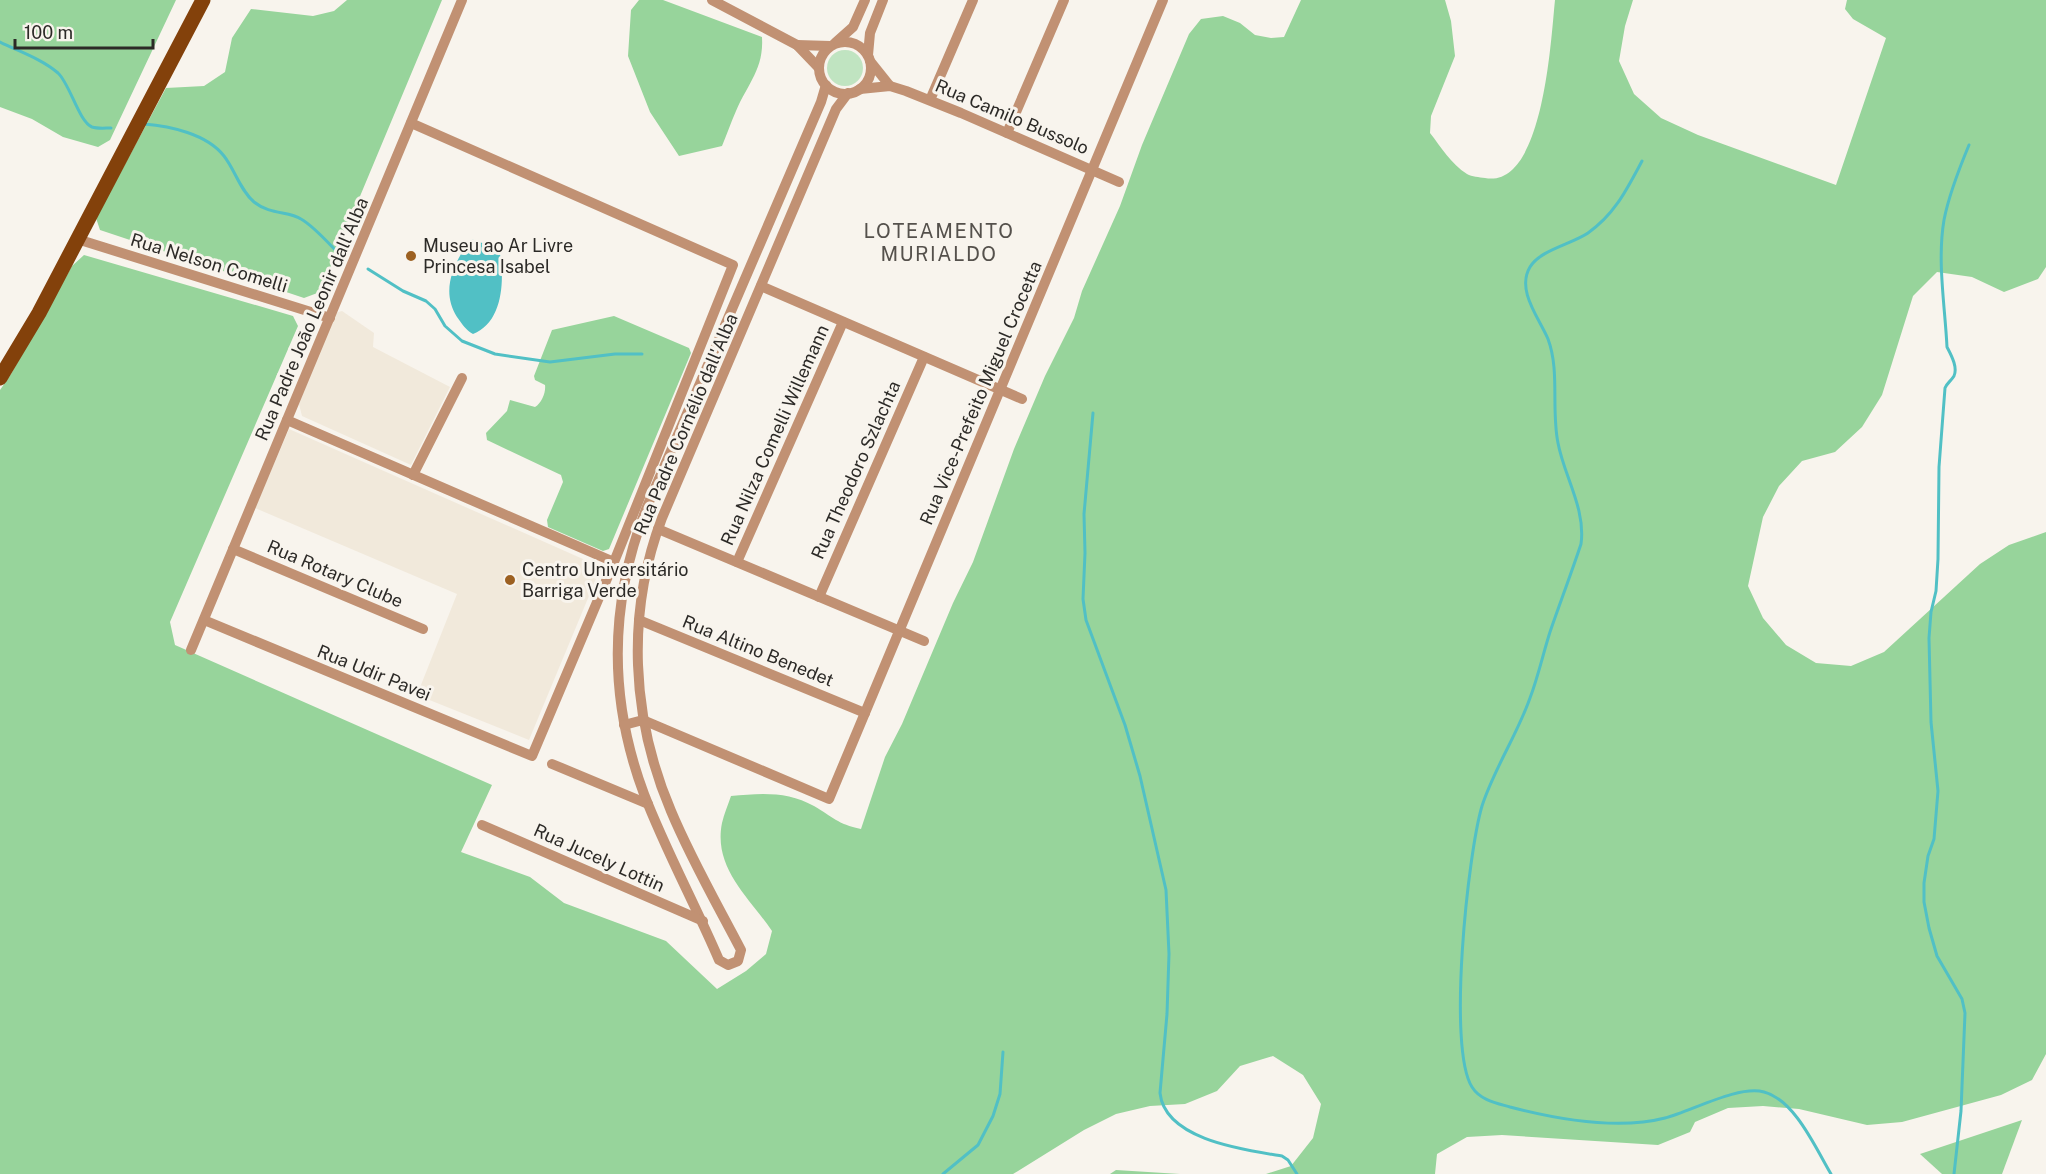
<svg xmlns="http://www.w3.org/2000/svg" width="2046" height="1174" viewBox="0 0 2046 1174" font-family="'Public Sans',sans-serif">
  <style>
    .built { fill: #f1e9db }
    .green { fill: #c0e4c1 }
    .forest { fill: #97d49b }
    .water { fill: #51c0c5 }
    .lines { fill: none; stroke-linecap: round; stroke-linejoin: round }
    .stream { stroke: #51c0c5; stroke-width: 3 }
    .street { stroke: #c19173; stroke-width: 10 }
    .primary { stroke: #83410b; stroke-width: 15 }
    .poi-dot { fill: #9c6021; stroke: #f8f4ed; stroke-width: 2 }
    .labels { text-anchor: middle; stroke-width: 6; stroke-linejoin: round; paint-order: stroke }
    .street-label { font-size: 18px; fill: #2c2a27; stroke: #f8f4ed }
    .poi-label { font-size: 18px; fill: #2c2a27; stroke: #f8f4ed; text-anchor: start }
    .neighbourhood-label { font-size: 20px; letter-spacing: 1.5px; fill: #55514c; stroke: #f8f4ed }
  </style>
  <rect width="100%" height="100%" fill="#f8f4ed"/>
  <g class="built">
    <path d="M342,311L374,333L373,347L450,387L411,465L302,416L299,404L335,313Z"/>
    <path d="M289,429L601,567L529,740L417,695L457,594L255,508Z"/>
  </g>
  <circle class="green" cx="845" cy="68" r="18"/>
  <g class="forest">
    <path d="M0,0H176L110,140L98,147L63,137L32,119L0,107Z"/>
    <path d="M347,0H442L320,292L304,298L100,230L96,218L166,88L204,86L225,72L232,38L251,9L313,16L334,11Z"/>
    <path d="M639,0H663L762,37C764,69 748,83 736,111C731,122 727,134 722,146L679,156L650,112L628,56L631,10Z"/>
    <path d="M1301,0H1445L1451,21L1455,56L1431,116L1430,133C1441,147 1451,164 1467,174C1472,177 1479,177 1485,178C1544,189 1551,38 1555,0H1633L1625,26L1619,61L1634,94L1661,118L1698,135L1836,185L1886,38L1853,19L1845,9L1847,0H2046V267L2038,279L2004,292L1972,277L1937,272L1913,296L1882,395L1862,427L1835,452L1802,461L1779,486L1763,517L1748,586L1763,618L1786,645L1816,663L1851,666L1884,652L1980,564L2009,545L2046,532V1054L2032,1080L2001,1095L1902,1122L1867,1125L1799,1109L1763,1106L1728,1108L1695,1122L1690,1132L1658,1145L1502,1135L1467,1137L1437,1154L1435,1174H1266L1291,1166L1313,1138L1321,1104L1303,1075L1273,1056L1240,1066L1217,1091L1185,1104L1150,1106L1116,1114L1084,1130L1013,1174H0V390L11,374L72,266L84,255L293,316L298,326L170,622L175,645L492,785L461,852L530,877L564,903L666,941L717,989L746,971L766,954L772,931C749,897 713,868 722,823C724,814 728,805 731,796C760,793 788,791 814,806C833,817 837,824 861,829L885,757L902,724L953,603L973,562L1014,449L1045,376L1074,318L1082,291L1120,206L1142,145L1189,34L1201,19L1223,16L1240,23L1255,35L1271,38L1284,37Z"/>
    <path d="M614,316L689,348L691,353L609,549L603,551L548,527L547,520L563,482L561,475L487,440L486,433L507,411L510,400L535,407C542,403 546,392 545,385L535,380L534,376L552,330Z"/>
    <path d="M2022,1120L2002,1174H1942L1920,1154Z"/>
    <path d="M1116,1170L1180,1174H1110Z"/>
  </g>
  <path class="water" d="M471,239L499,249C505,277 504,322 473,334C466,330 462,324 457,317C440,290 454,262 471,239Z"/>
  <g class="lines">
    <g class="stream">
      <path d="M0,42C18,51 42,59 58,73C70,84 79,122 92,127C98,129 105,128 111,128"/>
      <path d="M144,124C170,126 207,134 224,156C235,170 240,190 254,202C270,215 289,211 301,219C315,227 330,245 342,257"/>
      <path d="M1642,161C1627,189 1615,214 1588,233C1572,244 1540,250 1530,267C1516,290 1539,318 1548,339C1560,371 1551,409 1558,443C1564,476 1586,509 1581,544C1571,574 1560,603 1550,632C1543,654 1538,677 1530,698C1517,735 1494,769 1482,806C1468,853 1447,1048 1472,1087C1480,1100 1496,1103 1510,1107C1556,1119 1619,1130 1665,1118C1692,1111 1738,1085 1764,1092C1795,1100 1816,1149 1831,1174"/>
      <path d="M368,269L403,291L426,301L435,309L445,326L462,341L495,354L550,362L615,354H642"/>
      <path d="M1093,413L1084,514L1085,553L1083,599L1086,620L1125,725L1140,776L1166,890L1169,954L1167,1014L1160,1093C1165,1140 1245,1150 1282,1156L1288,1160L1297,1174"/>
      <path d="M943,1174L978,1145L993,1116L1000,1094L1003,1052"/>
      <path d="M1954,1174L1961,1111L1965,1013L1962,999L1937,956L1929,928L1924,902V883L1928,856L1934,839L1938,791L1931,722L1929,638L1931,612L1936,591L1938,559L1939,467L1945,388C1947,383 1951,381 1954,376C1958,367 1951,355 1947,347C1945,306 1937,261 1944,220C1949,194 1959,169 1969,145"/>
    </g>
    <g class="street">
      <path d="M712,0L797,45L819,68"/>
      <circle cx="845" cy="68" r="26"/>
      <path d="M835,43L853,27L865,0"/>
      <path d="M797,45L830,46"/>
      <path d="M868,55L870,33L883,0"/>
      <path d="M870,61L890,86"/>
      <path d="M826,85L821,102L646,509C609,604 608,698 644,794C665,849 695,904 719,960L728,965L738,961L741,950C717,904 691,859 671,811C631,717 626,613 662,518L836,109L848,93"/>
      <path d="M860,89L890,86L906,91L961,113L1119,182"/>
      <path d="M930,100L973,0"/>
      <path d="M1007,133L1064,0"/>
      <path d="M77,239L330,318"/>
      <path d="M761,286L1022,399"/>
      <path d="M287,420L614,562"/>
      <path d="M413,475L462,378"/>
      <path d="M658,529L924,641"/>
      <path d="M233,549L423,629"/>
      <path d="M737,562L843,322"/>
      <path d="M819,597L924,357"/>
      <path d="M204,620L532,756L614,562L733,265L411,123"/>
      <path d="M639,620L865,713"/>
      <path d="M191,650L462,0"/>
      <path d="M624,725L643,720L829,799L1163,0"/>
      <path d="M552,764L648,804"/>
      <path d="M482,825L703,921"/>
    </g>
    <path class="primary" d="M0,378L39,313L203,0"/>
  </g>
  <g class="poi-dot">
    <circle cx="411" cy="256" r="6"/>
    <circle cx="510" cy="580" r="6"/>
  </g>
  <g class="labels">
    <g class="street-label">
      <text transform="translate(1012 117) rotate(23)" y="6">Rua Camilo Bussolo</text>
      <text transform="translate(209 263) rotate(17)" y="6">Rua Nelson Comelli</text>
      <text transform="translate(312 319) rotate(-67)" y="6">Rua Padre João Leonir dall'Alba</text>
      <text transform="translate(981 393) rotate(-67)" y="6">Rua Vice-Prefeito Miguel Crocetta</text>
      <text transform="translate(686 424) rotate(-67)" y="6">Rua Padre Cornélio dall'Alba</text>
      <text transform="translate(775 435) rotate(-66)" y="6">Rua Nilza Comelli Willemann</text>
      <text transform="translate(856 470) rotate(-66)" y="6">Rua Theodoro Szlachta</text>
      <text transform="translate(335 574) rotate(23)" y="6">Rua Rotary Clube</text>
      <text transform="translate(758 651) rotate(22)" y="6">Rua Altino Benedet</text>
      <text transform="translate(374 673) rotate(22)" y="6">Rua Udir Pavei</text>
      <text transform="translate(599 858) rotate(24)" y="6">Rua Jucely Lottin</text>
    </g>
    <g class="poi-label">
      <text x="423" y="252">Museu ao Ar Livre<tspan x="423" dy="21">Princesa Isabel</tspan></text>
      <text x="522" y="576">Centro Universitário<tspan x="522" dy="21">Barriga Verde</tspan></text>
    </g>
    <g class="neighbourhood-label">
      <text x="939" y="238">LOTEAMENTO<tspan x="939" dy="23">MURIALDO</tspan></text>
    </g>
  </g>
  <path d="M15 39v9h138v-9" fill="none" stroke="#2c2a27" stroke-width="3"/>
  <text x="24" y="39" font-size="18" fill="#2c2a27" stroke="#f8f4ed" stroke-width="4.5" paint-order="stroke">100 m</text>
</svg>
